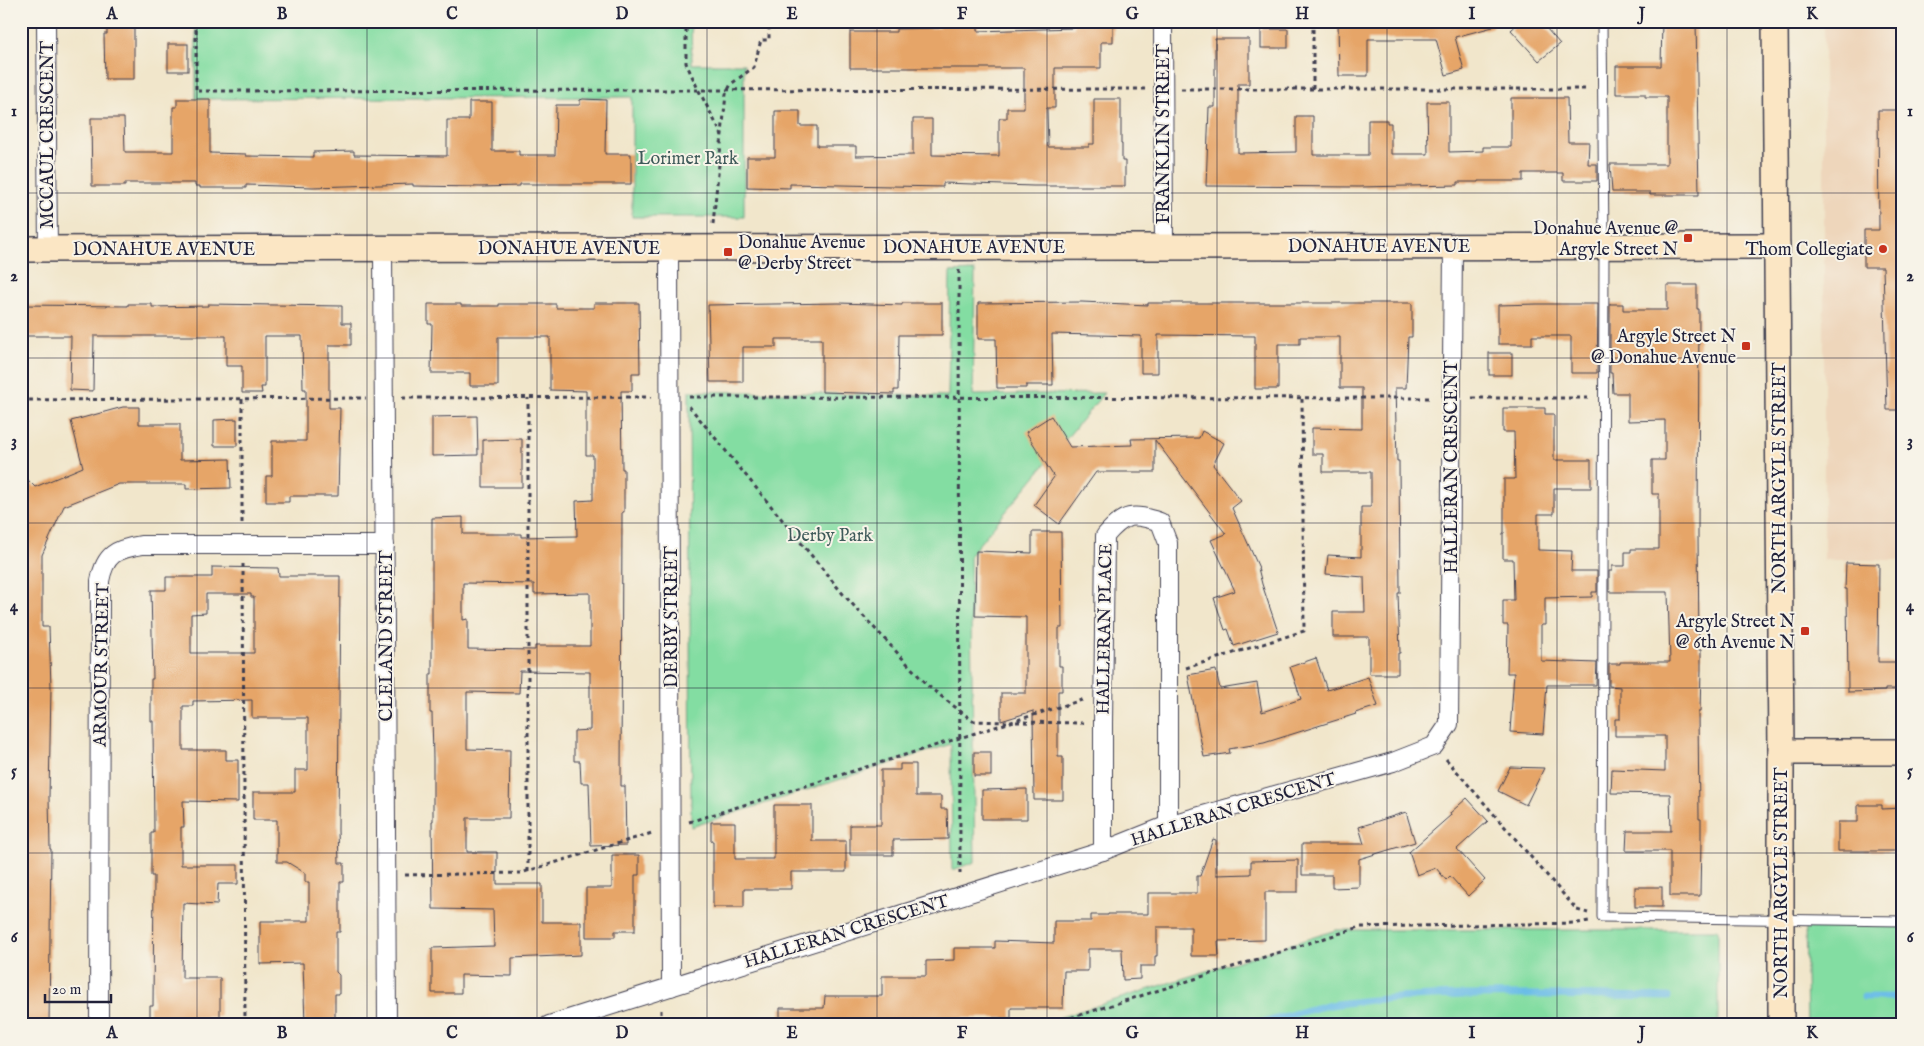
<svg xmlns="http://www.w3.org/2000/svg" width="1924" height="1046" viewBox="0 0 1924 1046" font-family="'IM FELL English',serif">
  <style>
    .built { fill: #eed6bb }
    .green { fill: #83dda2; stroke: #52806e }
    .lines { fill: none; stroke-linecap: round; stroke-linejoin: round }
    .stream { stroke: #6bbde7; stroke-width: 7 }
    .building { fill: #e6a568; fill-rule: evenodd }
    .lane-casing { stroke: #413f51; stroke-width: 11 }
    .street-casing { stroke: #413f51; stroke-width: 20 }
    .secondary-casing { stroke: #413f51; stroke-width: 28 }
    .path { stroke: #413f51; stroke-width: 3; stroke-dasharray: 4 4; stroke-linecap: butt }
    .lane { stroke: #fff; stroke-width: 9 }
    .street { stroke: #fff; stroke-width: 18 }
    .secondary { stroke: #fbe6c4; stroke-width: 25 }
    .grid { fill: none; stroke: #22223b; stroke-width: 1; stroke-opacity: 0.55 }
    .poi-dot { fill: #c8321e; stroke: #f7f3e8; stroke-width: 2 }
    .labels { text-anchor: middle; stroke-width: 4; stroke-linejoin: round; paint-order: stroke }
    .street-label { font-size: 18px; fill: #22223b; stroke: #f7f3e8 }
    .park-label { font-size: 18px; fill: #3f5a5a; stroke: #f7f3e8 }
    .poi-label { font-size: 18px; fill: #22223b; stroke: #f7f3e8; text-anchor: end }
    .neatline { fill: none; stroke: #22223b; stroke-width: 2 }
    .grid-label { font-size: 16px; text-anchor: middle; font-weight: bold; fill: #22223b }
  </style>
  <rect width="100%" height="100%" fill="#f7f3e8"/>
  <filter id="ink" filterUnits="userSpaceOnUse"><feTurbulence type="fractalNoise" baseFrequency=".02" numOctaves="2"/><feDisplacementMap in="SourceGraphic" scale="10" xChannelSelector="R" yChannelSelector="G"/><feConvolveMatrix kernelMatrix="1 2 1 2 8 2 1 2 1" color-interpolation-filters="sRGB"/></filter>
  <filter id="wash" filterUnits="userSpaceOnUse"><feTurbulence type="fractalNoise" baseFrequency=".0096" numOctaves="4" result="noise"/><feDisplacementMap in="SourceGraphic" scale="20" xChannelSelector="R" yChannelSelector="G"/><feGaussianBlur stdDeviation="1.12" result="paint"/><feColorMatrix in="noise" values="0 0 0 0 0 0 0 0 0 0 0 0 0 0 0 0 0 1.4 0 .05"/><feComposite in="paint" operator="in"/></filter>
  <g filter="url(#wash)">
    <rect width="100%" height="100%" fill="#f1e6cb"/>
    <rect class="built" x="1824" y="21" width="79" height="539"/>
    <g class="green">
      <path d="M196,21H691L692,64H744V217H632V97L196,99Z"/>
      <path d="M975,271L973,395L1104,393L970,555L975,862L952,870L951,744L691,827L689,391L948,396L950,272Z"/>
      <path d="M1805,921H1903V1025H1807Z"/>
      <path d="M1336,930H1718V1025H1036Z"/>
    </g>
    <g class="lines">
      <g class="stream">
        <path d="M1864,997H1903"/>
        <path d="M1257,1025C1281,1018 1306,1009 1330,1005C1441,989 1556,996 1668,997"/>
      </g>
    </g>
    <g id="blocks">
      <g class="building">
        <path d="M107,21H134V79H105L104,34H107Z"/>
        <path d="M1338,21H1493V27L1455,37L1464,70L1446,75L1436,39H1368V76H1339Z"/>
        <path d="M1521,21H1540L1560,44L1539,61L1511,30Z"/>
        <path d="M1662,21H1696L1699,195H1650V192H1612L1610,164H1667V97H1645V94H1616V66H1661Z"/>
        <path d="M939,23H978V31L1074,28V23H1113V42H1101V68H1055V108H1047L1048,147H1089V144H1094V99H1121V144H1122V161H1125V186H1033L943,183V187L790,184V188L747,187V157H775V111H800V126H817V146H856V156L913,155V119H932V155L999,156V120L1000,118H1007V108H1024V68H850V32H896V29L939,28Z"/>
        <rect x="1261" y="29" width="27" height="19"/>
        <path d="M1215,39H1249V84H1238V153L1296,152V116H1313V155H1368V120H1387V123H1391V154H1428L1427,102H1449V152L1483,151V147H1511V98H1567L1568,142H1589L1588,164H1597V181H1563V173H1523V181H1478V182H1458V185L1359,187L1206,186L1209,107H1215Z"/>
        <rect x="168" y="44" width="20" height="27"/>
        <path d="M177,99H210V153L246,154V156L313,157V152L354,151V155L447,156V120H469V102H492V151H519V155H555L556,105H580V100L583,99L606,100L605,154H631V184H520V186L481,187L413,186V184L313,187L246,185V188H200V186H195V183H125V186H92L91,118H124L125,152H173V107H177Z"/>
        <path d="M1878,110H1903V410H1887L1883,267H1864V230H1879Z"/>
        <path d="M1667,285H1697V309H1699L1698,534L1699,650H1701V670L1700,712H1698L1699,819H1701V841L1700,896H1670V851H1626L1627,831H1671L1670,794L1611,793L1612,769L1665,771V736H1615V719H1620V687L1609,686V664H1620V662H1670L1668,592H1609V571H1612V566H1625V552H1631V549H1659V494H1652V460H1665V420L1628,421V393H1613L1612,373H1610V304H1623V310H1667Z"/>
        <path d="M1082,302L1148,305V303H1412V337H1408L1406,388H1395L1397,461H1399L1400,593H1398L1400,653H1398V674H1369V637H1333V612H1365L1364,577L1326,574L1328,555L1361,557V507H1371V472H1323V454H1312V428L1362,429V388H1340V337H1300V344H1278V389H1255V336L1158,335V373H1141V336L1052,334L1053,385H1026V388H997L996,339H978V303Z"/>
        <path d="M594,303H639L640,373H632V391H621L622,469H624V512H622L621,786H625L626,845L591,846L589,783H581L580,761H574V731L590,730V672L520,671L519,693L467,692V749L510,750L509,818H467V852H497V884H542V922H581V955L512,958V976L461,975V993H432V948L494,946L493,910L433,909L432,821H433V759L432,713H430V674H432V518L463,517V534H521V537L577,536L576,501L593,500V455H586V391L550,390V337H498V386H470V373H431L432,324H428V304H461V306H499V304H556V308H594ZM463,583L534,584V594L590,593V646H535V650L468,649V619L463,620Z"/>
        <path d="M839,303L902,305V303H942V335H899L898,390H894V394L822,392V339H776V347H743V382H710L708,305Z"/>
        <path d="M128,304H152V307L208,306V304L342,306V323H351V345H329V408H340L338,496H289V502H266V476H272V441H306V389H303L302,336H265V387H261L262,393H242V366H226V336H94L93,391L70,390L71,336H21V305L128,306Z"/>
        <path d="M1537,304H1598L1597,373H1571V336H1532V344H1498V305Z"/>
        <rect x="1489" y="353" width="23" height="22"/>
        <path d="M123,407H139V424H180V460L230,459L231,488L186,489V484H119L64,506L42,555V627H49L51,687L49,797L50,849H51L49,1025H21V493L27,479L35,487L83,467L71,421Z"/>
        <path d="M1503,408H1545V414H1554V460H1591V488H1554V514H1538V550L1572,551L1571,571H1597V592H1592V597L1545,598V625H1541V661L1597,663L1596,685H1547L1543,734L1510,732L1514,673H1507L1508,625H1503V600H1514L1513,559H1503V533H1504V479H1515L1514,432H1503Z"/>
        <path d="M477,416L478,455L432,456V417Z"/>
        <path d="M1051,416L1070,447L1132,445L1131,439L1199,438L1202,431L1224,443L1213,465L1241,501L1232,508L1259,568H1258L1262,584L1278,632L1234,646L1228,629L1225,630L1214,598L1235,591L1211,540L1226,534L1155,440V472H1096L1059,524L1034,505L1054,477L1026,432Z"/>
        <path d="M237,419V446H214V420Z"/>
        <path d="M522,439V487H483V440Z"/>
        <path d="M1032,532H1061L1062,628H1059V666H1062V691H1058V757H1063V800H1034L1033,711L1001,721V693H1026V617L975,616L976,551L1032,553Z"/>
        <path d="M1846,563L1879,564L1878,662H1903V689H1885V691L1848,692L1847,589H1845Z"/>
        <path d="M212,567L278,568L279,576H340L338,830L339,863H344V882H340V932H336V972L339,975V994H335V1025H305L303,963L260,964V921H309V882H305V873L287,862H277V820H253V792H295V770H308V718H252V700L193,701V706H183V750H226V760H238V802L183,801L184,827H181V865H238V884H218L217,905L183,903L182,978H220V1017H180V1025H150V1006H153L154,876H151V833H154L153,721H151V679H153L151,590H166V577H212ZM206,594H251V597H254V653H191V614L206,613Z"/>
        <path d="M1316,658L1327,690L1368,677L1378,706L1355,713L1356,714L1264,743L1229,749L1230,753L1204,757L1188,675L1216,670L1220,689L1257,683L1262,712L1301,699L1290,667Z"/>
        <rect x="974" y="752" width="17" height="24"/>
        <path d="M900,764H916V796H941V809H947L948,839L893,840V855H850V825H881V770H900Z"/>
        <path d="M1510,767L1544,768L1526,805L1498,791Z"/>
        <path d="M1027,789V819H982V790Z"/>
        <path d="M1467,798L1488,821L1457,849L1485,880L1468,896L1450,876L1446,880L1436,868L1417,875L1409,852L1451,815L1450,813Z"/>
        <path d="M774,805H812V841H846V872H791V889H744V907H713V841H711V822H735V859H774Z"/>
        <path d="M1858,805H1882V809L1903,808V851H1838V822H1858Z"/>
        <path d="M1406,812L1415,842L1359,859V887L1332,888V875H1302V844H1364L1359,827Z"/>
        <path d="M1213,839L1216,840V875L1251,874V861L1298,860V892H1265V940L1218,941L1219,956H1191V927H1157V956H1155V966H1140V979L1123,980L1122,949H1088V971H1064L1063,1008H1011V1018H960V1023L894,1025H780V1008H824L825,996H882V976H926V961L954,960V948H995V941L1054,943V921H1091V915H1108V914H1148V893H1197V876H1200Z"/>
        <path d="M612,855H639V875H635V931H615V937H586V888H612Z"/>
        <rect x="1635" y="887" width="27" height="20"/>
      </g>
    </g>
  </g>
  <g filter="url(#ink)">
    <use href="#blocks" fill-opacity="0" stroke="#413f51" stroke-width="1"/>
    <g class="lines">
      <defs>
        <path id="lane" d="M1602,21L1604,247L1602,917L1903,921"/>
        <g id="street">
          <path d="M46,21L48,249"/>
          <path d="M1163,21L1164,246"/>
          <path d="M383,248L387,1025"/>
          <path d="M669,248L671,987"/>
          <path d="M1103,851V724L1105,536C1125,513 1132,513 1160,522L1168,543V825"/>
          <path d="M99,1025L100,581C105,554 116,549 142,545H385"/>
          <path d="M549,1025L1103,851L1168,825L1393,762L1434,746L1449,724L1453,246"/>
        </g>
        <g id="secondary">
          <path d="M1775,21L1781,752V1025"/>
          <path d="M21,249L1777,246"/>
          <path d="M1781,752H1903"/>
        </g>
      </defs>
      <use href="#lane" class="lane-casing"/>
      <use href="#street" class="street-casing"/>
      <use href="#secondary" class="secondary-casing"/>
      <g class="path">
        <path d="M196,21V91L1145,89"/>
        <path d="M686,21V63L698,89L722,135"/>
        <path d="M1313,21V89"/>
        <path d="M1181,89H1587"/>
        <path d="M713,224L726,94L731,84L754,67L761,40H769V21"/>
        <path d="M959,270L960,876"/>
        <path d="M689,397L1433,398"/>
        <path d="M402,398L651,397"/>
        <path d="M1472,398H1588"/>
        <path d="M242,399V526"/>
        <path d="M21,400L366,398"/>
        <path d="M689,406L843,594L928,686L973,721L1007,722"/>
        <path d="M243,564L245,1025"/>
        <path d="M1186,668L1304,631L1302,399"/>
        <path d="M1016,722L1084,723"/>
        <path d="M1446,759L1577,910L1588,913"/>
        <path d="M689,822L1085,699"/>
        <path d="M528,872V398"/>
        <path d="M405,875L521,873L652,833"/>
        <path d="M661,1010V1025"/>
        <path d="M1048,1025L1360,927L1578,923L1589,921"/>
      </g>
      <use href="#lane" class="lane"/>
      <use href="#street" class="street"/>
      <use href="#secondary" class="secondary"/>
    </g>
  </g>
  <path class="grid" d="M197,21V1025M367,21V1025M537,21V1025M707,21V1025M877,21V1025M1047,21V1025M1217,21V1025M1387,21V1025M1557,21V1025M1727,21V1025M21,193H1903M21,358H1903M21,523H1903M21,688H1903M21,853H1903"/>
  <g class="poi-dot">
    <rect x="1683" y="233" width="10" height="10" rx="2.5"/>
    <circle cx="1883" cy="249" r="5"/>
    <rect x="723" y="247" width="10" height="10" rx="2.5"/>
    <rect x="1741" y="341" width="10" height="10" rx="2.5"/>
    <rect x="1800" y="626" width="10" height="10" rx="2.5"/>
  </g>
  <g class="labels">
    <g class="street-label">
      <text transform="translate(1163 134) rotate(-90)" y="6">FRANKLIN STREET</text>
      <text transform="translate(47 135) rotate(-90)" y="6">MCCAUL CRESCENT</text>
      <text x="1379" y="252">DONAHUE AVENUE</text>
      <text x="974" y="253">DONAHUE AVENUE</text>
      <text x="569" y="254">DONAHUE AVENUE</text>
      <text x="164" y="255">DONAHUE AVENUE</text>
      <text transform="translate(1451 467) rotate(-90)" y="6">HALLERAN CRESCENT</text>
      <text transform="translate(1779 478) rotate(-90)" y="6">NORTH ARGYLE STREET</text>
      <text transform="translate(671 617) rotate(-90)" y="6">DERBY STREET</text>
      <text transform="translate(1104 629) rotate(-89)" y="6">HALLERAN PLACE</text>
      <text transform="translate(386 636) rotate(-90)" y="6">CLELAND STREET</text>
      <text transform="translate(101 665) rotate(-89)" y="6">ARMOUR STREET</text>
      <text transform="translate(1233 809) rotate(-17)" y="6">HALLERAN CRESCENT</text>
      <text transform="translate(1781 883) rotate(-90)" y="6">NORTH ARGYLE STREET</text>
      <text transform="translate(846 931) rotate(-17)" y="6">HALLERAN CRESCENT</text>
    </g>
    <g class="park-label">
      <text x="688" y="164">Lorimer Park</text>
      <text x="830" y="541">Derby Park</text>
    </g>
    <g class="poi-label">
      <text x="1678" y="234">Donahue Avenue @<tspan x="1678" dy="21">Argyle Street N</tspan></text>
      <text x="738" y="248" text-anchor="start">Donahue Avenue<tspan x="738" dy="21">@ Derby Street</tspan></text>
      <text x="1873" y="255">Thom Collegiate</text>
      <text x="1736" y="342">Argyle Street N<tspan x="1736" dy="21">@ Donahue Avenue</tspan></text>
      <text x="1795" y="627">Argyle Street N<tspan x="1795" dy="21">@ 6th Avenue N</tspan></text>
    </g>
  </g>
  <rect width="1924" height="1046" fill="none" stroke="#f7f3e8" stroke-width="55"/>
  <path d="M45 994v8h66v-8" fill="none" stroke="#22223b" stroke-width="2.5"/>
  <text x="52" y="994" font-size="15" fill="#22223b" stroke="#f7f3e8" stroke-width="4" paint-order="stroke">20 m</text>
  <rect x="28" y="28" width="1868" height="990" class="neatline"/>
  <g class="grid-label">
    <text x="112" y="19">A</text>
    <text x="282" y="19">B</text>
    <text x="452" y="19">C</text>
    <text x="622" y="19">D</text>
    <text x="792" y="19">E</text>
    <text x="962" y="19">F</text>
    <text x="1132" y="19">G</text>
    <text x="1302" y="19">H</text>
    <text x="1472" y="19">I</text>
    <text x="1642" y="19">J</text>
    <text x="1812" y="19">K</text>
    <text x="14" y="116">1</text>
    <text x="1910" y="116">1</text>
    <text x="14" y="281">2</text>
    <text x="1910" y="281">2</text>
    <text x="14" y="446">3</text>
    <text x="1910" y="446">3</text>
    <text x="14" y="611">4</text>
    <text x="1910" y="611">4</text>
    <text x="14" y="776">5</text>
    <text x="1910" y="776">5</text>
    <text x="14" y="942">6</text>
    <text x="1910" y="942">6</text>
    <text x="112" y="1038">A</text>
    <text x="282" y="1038">B</text>
    <text x="452" y="1038">C</text>
    <text x="622" y="1038">D</text>
    <text x="792" y="1038">E</text>
    <text x="962" y="1038">F</text>
    <text x="1132" y="1038">G</text>
    <text x="1302" y="1038">H</text>
    <text x="1472" y="1038">I</text>
    <text x="1642" y="1038">J</text>
    <text x="1812" y="1038">K</text>
  </g>
</svg>
